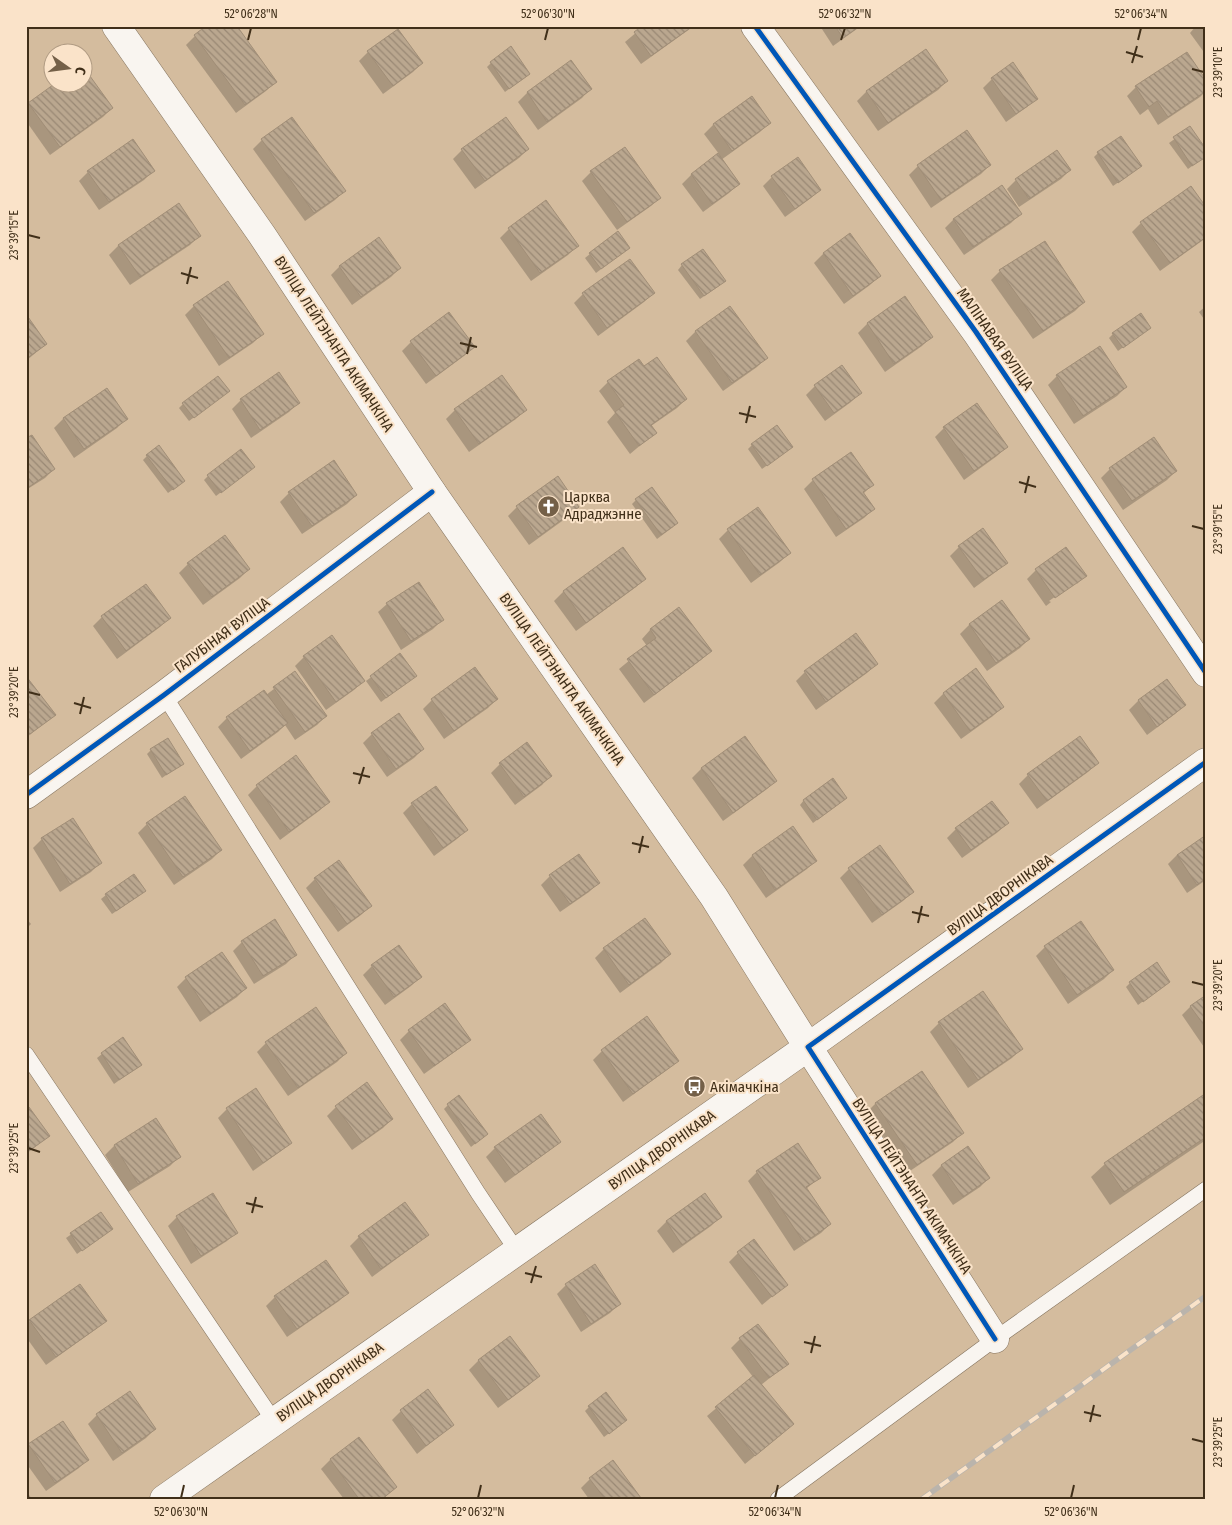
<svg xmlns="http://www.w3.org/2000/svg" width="1232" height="1525" viewBox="0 0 1232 1525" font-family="'Fira Sans Condensed',sans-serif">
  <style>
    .shadow { fill: #0003 }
    .building { fill: url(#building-back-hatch); stroke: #a18e77 }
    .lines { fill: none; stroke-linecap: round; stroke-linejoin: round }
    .service-casing { stroke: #85745f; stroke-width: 16 }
    .minor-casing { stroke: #85745f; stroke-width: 29 }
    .tertiary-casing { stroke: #85745f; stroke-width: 29 }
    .secondary-casing { stroke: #85745f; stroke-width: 29 }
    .service { stroke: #f9f5f0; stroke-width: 15 }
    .minor { stroke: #f9f5f0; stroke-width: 28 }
    .tertiary { stroke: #f9f5f0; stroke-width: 28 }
    .secondary { stroke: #f9f5f0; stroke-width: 28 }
    .rail-casing { stroke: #bab4ac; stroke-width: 5.5 }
    .rail { stroke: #fae3c9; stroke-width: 4; stroke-dasharray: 11; stroke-linecap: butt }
    .cycleway-casing { stroke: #fae3c9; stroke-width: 8 }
    .cycleway { stroke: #0057b8; stroke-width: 5 }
    .ticks { fill: none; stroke: #402f19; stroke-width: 2 }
    .labels { text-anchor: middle; stroke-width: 4; stroke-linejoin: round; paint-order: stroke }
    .street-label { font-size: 15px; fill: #402f19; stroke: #fae3c9 }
    .poi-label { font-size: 15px; fill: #402f19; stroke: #fae3c9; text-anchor: start }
    .neatline { fill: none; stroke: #402f19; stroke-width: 2 }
    .ticks-label { font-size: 12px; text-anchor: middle; fill: #402f19 }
  </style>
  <defs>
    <pattern id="building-back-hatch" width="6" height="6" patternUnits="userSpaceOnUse" patternTransform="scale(1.25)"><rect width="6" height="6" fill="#baa78f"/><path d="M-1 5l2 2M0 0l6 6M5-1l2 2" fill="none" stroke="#998874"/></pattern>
  </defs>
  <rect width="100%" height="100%" fill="#d4bc9e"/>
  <g class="shadow">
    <path d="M644,26H694L641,64L625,42Z"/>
    <path d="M820,26H861L833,46Z"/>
    <path d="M1196,26H1206V55L1190,33Z"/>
    <path d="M195,36L275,82L266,91L236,113L186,45Z"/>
    <path d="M926,51L947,81L938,90L878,131L857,101L866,92Z"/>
    <path d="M368,52L422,63L413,72L383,94L359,61Z"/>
    <path d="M571,62L590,89L582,98L538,130L518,102L527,93Z"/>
    <path d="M491,63L524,78L505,92L487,67Z"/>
    <path d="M992,79L1036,98L1027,107L1006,122L983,88Z"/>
    <path d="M1136,87L1206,91L1200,97L1158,125L1148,109L1140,115L1127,96Z"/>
    <path d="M751,97L769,123L760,132L721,160L738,184L729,193L703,212L682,184L691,175L719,154L704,134L713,125Z"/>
    <path d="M29,104L112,108L103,117L50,155L26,121V107Z"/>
    <path d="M1190,128L1203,158L1188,169L1169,143Z"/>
    <path d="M262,140L344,191L335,200L305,221L253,149Z"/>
    <path d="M528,149L519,158L475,189L453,159L462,150Z"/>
    <path d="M1098,153L1136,170L1113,186L1094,157Z"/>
    <path d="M990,165L981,174L931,208L909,175L918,166Z"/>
    <path d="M1070,170L1061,179L1019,207L1007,189L1016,180Z"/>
    <path d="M153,171L144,180L99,210L79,181L88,172Z"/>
    <path d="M591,172L660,197L651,206L617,230L582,181Z"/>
    <path d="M772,177L820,189L811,198L785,217L763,186Z"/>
    <path d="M1206,209V238L1160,271L1132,232L1141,223Z"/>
    <path d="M1020,214L1011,223L964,255L945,228L954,219Z"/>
    <path d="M509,229L577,246L568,255L531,281L500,238Z"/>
    <path d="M850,235L879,276L870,285L844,304L814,263L823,254Z"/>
    <path d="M199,236L190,245L130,285L109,255L118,246Z"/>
    <path d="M629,248L596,273L585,258L590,254Z"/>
    <path d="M682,265L720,285L700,299L678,270Z"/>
    <path d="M340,266L400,268L391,277L352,305L331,275Z"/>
    <path d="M1000,271L1084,302L1075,311L1033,339L991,280Z"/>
    <path d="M653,293L644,302L598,336L574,303L583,294Z"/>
    <path d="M905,298L931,337L922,346L885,372L858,333L867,324Z"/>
    <path d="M194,306L262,334L253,343L219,366L185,315Z"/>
    <path d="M1206,306V322L1199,312Z"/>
    <path d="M730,307L766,358L757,367L723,391L686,341L695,332Z"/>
    <path d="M26,317L46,344L26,361Z"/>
    <path d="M1149,328L1118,351L1109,338L1113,334Z"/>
    <path d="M411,342L473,347L464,356L426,384L402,351Z"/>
    <path d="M643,368L686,399L677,408L651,426L655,433L630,454L607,422L615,413L599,391L608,382Z"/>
    <path d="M1057,376L1126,387L1117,396L1074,424L1048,385Z"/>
    <path d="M501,377L525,410L516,419L469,452L446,419L455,410Z"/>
    <path d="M815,386L860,393L851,402L825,421L806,395Z"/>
    <path d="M107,390L126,419L117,428L74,458L54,428L63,419Z"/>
    <path d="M224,395L189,421L179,408L183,404Z"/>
    <path d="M241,400L298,403L289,412L251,438L232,409Z"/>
    <path d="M944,428L1006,447L997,456L964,480L935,437Z"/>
    <path d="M26,440L54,469L45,478L26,490Z"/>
    <path d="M752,445L787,451L762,469L748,449Z"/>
    <path d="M147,456L179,485L168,493L143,460Z"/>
    <path d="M1110,469L1176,471L1167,480L1123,510L1101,478Z"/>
    <path d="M249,471L216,496L204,480L208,476Z"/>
    <path d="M813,480L872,485L863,494L873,509L864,518L836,537L804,489Z"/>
    <path d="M289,493L356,495L347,504L302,534L280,502Z"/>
    <path d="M636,500L673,527L657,539L632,504Z"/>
    <path d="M517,507H578L569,516L529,545L508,516Z"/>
    <path d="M728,530L789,553L780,562L751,583L719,539Z"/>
    <path d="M225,537L249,569L240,578L203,605L179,573L188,564Z"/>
    <path d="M959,547L1006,562L997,571L974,588L950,556Z"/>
    <path d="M1066,549L1085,575L1077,584V581L1049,601L1051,602L1046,606L1027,579L1036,570Z"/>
    <path d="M645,578L636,587L576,631L554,601L563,592Z"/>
    <path d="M1002,602L1029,639L1020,648L987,671L960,634L969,625Z"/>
    <path d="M387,604L442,620L433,629L401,650L378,612Z"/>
    <path d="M679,609L710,651L701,660L644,703L619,669L647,646L642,639L650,630Z"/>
    <path d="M102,617L169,618L160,627L117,659L93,626Z"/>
    <path d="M856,635L876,664L867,673L816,710L796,681L805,672Z"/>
    <path d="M332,637L363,681L354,690L326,710L295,666L304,657Z"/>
    <path d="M400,655L415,676L381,702L366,681Z"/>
    <path d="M475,669L497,699L488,708L444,739L423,709L432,700Z"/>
    <path d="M976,670L1002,707L993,716L961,739L934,703L943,694Z"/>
    <path d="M295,673L326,716L317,725L295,740L285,725L278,732L241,759L218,727L227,718L266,695Z"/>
    <path d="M26,678L54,715L26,738Z"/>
    <path d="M1167,681L1184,705L1175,714L1147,735L1129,710L1138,701Z"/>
    <path d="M372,734L423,749L414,758L387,777L363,743Z"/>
    <path d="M745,738L776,780L767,789L723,821L692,778L701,769Z"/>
    <path d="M151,750L183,763L162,778L147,754Z"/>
    <path d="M1097,763L1088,772L1037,809L1019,784L1028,775Z"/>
    <path d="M500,764L550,776L542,785L515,805L491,773Z"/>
    <path d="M257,786L328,802L319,811L280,840L248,795Z"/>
    <path d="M185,798L221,850L212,859L174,885L138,833L147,824Z"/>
    <path d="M846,798L813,823L800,805L804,800Z"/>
    <path d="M412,804L466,830L457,839L434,856L403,813Z"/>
    <path d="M1007,823L998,832L962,858L947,838L956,829Z"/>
    <path d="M793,827L816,860L807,869L766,898L743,865L752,856Z"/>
    <path d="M1206,836V880L1187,893L1168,864L1177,855Z"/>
    <path d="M42,839L100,863L91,872L60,892L33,848Z"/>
    <path d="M880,847L912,892L903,901L872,923L840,878L849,869Z"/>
    <path d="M550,876L598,883L589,892L560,912L541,885Z"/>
    <path d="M315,879L370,906L361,915L338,932L306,888Z"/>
    <path d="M106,895H140L112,914L101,899Z"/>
    <path d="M26,918L31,924L26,929Z"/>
    <path d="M1081,923L1113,970L1104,979L1068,1004L1036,956L1045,947Z"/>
    <path d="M242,942L295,955L286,964L254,984L233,951Z"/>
    <path d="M604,949L670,954L661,963L620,993L595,958Z"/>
    <path d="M222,953L246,988L237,997L200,1022L177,987L186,978Z"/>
    <path d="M372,966L420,977L411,986L385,1005L363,975Z"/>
    <path d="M1169,982L1138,1005L1126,987L1130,983Z"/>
    <path d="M1206,996V1050L1182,1015L1191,1006Z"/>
    <path d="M939,1023L1021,1049L1012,1058L968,1088L930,1032Z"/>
    <path d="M409,1031L469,1039L460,1048L424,1074L400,1040Z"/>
    <path d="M266,1043L346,1053L337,1062L288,1096L257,1052Z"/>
    <path d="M602,1051L677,1060L668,1069L623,1102L593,1060Z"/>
    <path d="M102,1054L140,1065L114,1084L97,1058Z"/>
    <path d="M1206,1095V1140L1110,1205L1091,1177L1105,1164Z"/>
    <path d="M876,1103L962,1133L953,1142L907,1173L867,1112Z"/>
    <path d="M448,1105L482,1138L471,1147L444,1109Z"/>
    <path d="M336,1107L392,1119L383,1128L352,1150L327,1116Z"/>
    <path d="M227,1109L290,1142L281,1151L253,1171L218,1118Z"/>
    <path d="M26,1110L49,1136L26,1154Z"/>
    <path d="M156,1120L179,1157L170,1166L128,1192L105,1155L114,1146Z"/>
    <path d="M559,1141L550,1150L505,1183L486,1157L495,1148Z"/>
    <path d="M968,1148L989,1178L980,1187L953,1205L932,1175L941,1166Z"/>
    <path d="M757,1172L819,1178L806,1189L830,1224L821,1233L794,1251L748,1181Z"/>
    <path d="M405,1204L427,1234L418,1243L372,1277L350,1246L359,1237Z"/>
    <path d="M100,1214L111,1229L77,1254L66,1238Z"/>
    <path d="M177,1217L236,1232L227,1241L191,1264L168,1226Z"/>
    <path d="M720,1217L711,1226L673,1253L657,1231L666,1222Z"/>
    <path d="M738,1253L786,1285L762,1305L729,1262Z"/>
    <path d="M566,1285L619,1304L610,1313L581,1332L557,1294Z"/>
    <path d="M348,1292L339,1301L287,1337L266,1306L275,1297Z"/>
    <path d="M105,1320L96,1329L46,1365L26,1337V1325L30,1321Z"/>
    <path d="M510,1337L538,1376L529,1385L498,1408L469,1370L478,1361Z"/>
    <path d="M740,1339L787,1364L761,1385L783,1433L745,1464L707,1416L753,1377L731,1348Z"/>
    <path d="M427,1391L452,1425L417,1454L392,1420L401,1411Z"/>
    <path d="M130,1392L155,1429L146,1438L113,1461L88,1424L97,1415Z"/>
    <path d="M589,1407L621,1424L604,1437L585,1411Z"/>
    <path d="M359,1438L396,1487L383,1499H344L321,1469L330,1460Z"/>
    <path d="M29,1445L88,1459L79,1468L46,1491L26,1463V1448Z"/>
    <path d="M590,1479L638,1499H589L581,1488Z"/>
    <path d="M26,1491L32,1499H26Z"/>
  </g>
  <g class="building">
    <path d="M206,26H237L277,82L245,105L194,35Z"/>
    <path d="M642,26H693L651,56L634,32Z"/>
    <path d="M835,26H860L843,38Z"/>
    <path d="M398,29L423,63L393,86L367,51Z"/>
    <path d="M511,46L530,74L509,89L490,62Z"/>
    <path d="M926,49L948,81L888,123L866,91Z"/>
    <path d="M1187,52L1206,80V91L1168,117L1157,101L1149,107L1135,86Z"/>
    <path d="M571,60L592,89L547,122L527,92Z"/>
    <path d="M1013,62L1038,99L1016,114L991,78Z"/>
    <path d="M82,65L113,108L60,147L28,103L57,82H82Z"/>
    <path d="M752,96L771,123L732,151L713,124Z"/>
    <path d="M292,117L346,191L314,213L261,139Z"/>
    <path d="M506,117L529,149L485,181L461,149Z"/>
    <path d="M1190,126L1206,149V157L1192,166L1173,137Z"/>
    <path d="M967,130L991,165L941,200L917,165Z"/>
    <path d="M1121,136L1142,166L1118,183L1097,152Z"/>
    <path d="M133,139L155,171L109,202L87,171Z"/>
    <path d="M625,147L661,198L627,222L590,171Z"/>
    <path d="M1057,150L1071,170L1029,199L1015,179Z"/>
    <path d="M718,153L740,184L712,204L691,174Z"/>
    <path d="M798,157L821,190L795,209L771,176Z"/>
    <path d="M1002,185L1022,214L973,247L953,219Z"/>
    <path d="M1191,186L1206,207V237L1170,263L1140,222Z"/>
    <path d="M546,200L579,246L540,273L508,228Z"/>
    <path d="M179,203L201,236L140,277L118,245Z"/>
    <path d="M618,231L630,248L601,269L589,253Z"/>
    <path d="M850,233L881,276L853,296L823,253Z"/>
    <path d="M379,237L401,268L361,297L339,266Z"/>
    <path d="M1045,241L1085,302L1043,331L999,270Z"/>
    <path d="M703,249L726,281L704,296L681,264Z"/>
    <path d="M630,259L655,293L607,328L582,293Z"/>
    <path d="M228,281L264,334L229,358L193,305Z"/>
    <path d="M905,296L933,337L894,364L867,323Z"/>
    <path d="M730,306L768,358L732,383L695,331Z"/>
    <path d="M449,312L475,347L436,376L410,341Z"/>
    <path d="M1141,313L1151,328L1123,348L1112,333Z"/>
    <path d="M26,314L47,344L26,359Z"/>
    <path d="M1100,346L1127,387L1083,416L1056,375Z"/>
    <path d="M657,357L687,399L651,425L657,433L639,446L615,412L624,405L607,381L639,359L644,366Z"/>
    <path d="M842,365L862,393L834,413L814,385Z"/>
    <path d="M279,372L300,403L260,430L240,399Z"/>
    <path d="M502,375L527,410L479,444L454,409Z"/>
    <path d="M218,376L230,391L194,418L182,403Z"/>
    <path d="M107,388L128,419L84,449L63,418Z"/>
    <path d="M977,403L1008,447L974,471L943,427Z"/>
    <path d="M777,425L793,447L767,466L751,444Z"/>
    <path d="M32,435L55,469L26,489V438Z"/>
    <path d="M1154,437L1177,471L1132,501L1109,468Z"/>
    <path d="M159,445L185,481L173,490L146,455Z"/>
    <path d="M241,449L255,467L221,493L207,475Z"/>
    <path d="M851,452L874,485L863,492L875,509L846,529L812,479Z"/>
    <path d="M334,460L357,495L312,526L288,492Z"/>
    <path d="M558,476L579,507L538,537L516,506Z"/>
    <path d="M652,487L678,523L661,535L635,499Z"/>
    <path d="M758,507L791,553L760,575L727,529Z"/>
    <path d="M983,528L1008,563L983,580L958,546Z"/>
    <path d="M225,535L250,569L212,597L187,563Z"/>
    <path d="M623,547L646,579L586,623L563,591Z"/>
    <path d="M1066,547L1087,576L1055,598L1035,569Z"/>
    <path d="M419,582L444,620L411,641L386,603Z"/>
    <path d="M146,584L171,618L126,651L101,616Z"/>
    <path d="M1002,600L1030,639L996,663L969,624Z"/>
    <path d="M679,607L712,651L654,695L627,659L656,638L650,629Z"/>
    <path d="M856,633L878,664L826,702L804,671Z"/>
    <path d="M332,635L365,681L336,702L303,656Z"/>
    <path d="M400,653L417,676L386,698L370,676Z"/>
    <path d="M475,667L498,699L454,731L431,699Z"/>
    <path d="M976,668L1004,707L970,731L943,693Z"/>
    <path d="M295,671L327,716L305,732L273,687Z"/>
    <path d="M26,676L56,715L30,734L26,729Z"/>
    <path d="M1167,679L1186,705L1157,727L1138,700Z"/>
    <path d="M264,690L288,723L250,751L226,717Z"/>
    <path d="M399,713L424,749L396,769L371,733Z"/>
    <path d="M745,736L777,781L733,813L701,768Z"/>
    <path d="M1080,736L1099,763L1047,801L1027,774Z"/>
    <path d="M168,738L184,764L166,775L150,749Z"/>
    <path d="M527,742L552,776L524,797L499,763Z"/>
    <path d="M296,755L330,802L289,832L256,785Z"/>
    <path d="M833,778L847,798L817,820L803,800Z"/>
    <path d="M436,786L468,830L443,848L411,803Z"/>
    <path d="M185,796L222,850L183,877L146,823Z"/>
    <path d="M992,801L1009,823L971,850L955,828Z"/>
    <path d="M73,818L102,863L70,884L41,838Z"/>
    <path d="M793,826L817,861L775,890L752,855Z"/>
    <path d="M1206,835V878L1197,885L1177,855Z"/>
    <path d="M880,845L914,892L882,915L848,868Z"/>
    <path d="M579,854L600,883L570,904L549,875Z"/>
    <path d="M339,860L372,906L347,924L314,878Z"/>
    <path d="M134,874L146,891L116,911L105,894Z"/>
    <path d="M645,918L671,954L629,985L603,948Z"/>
    <path d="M275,919L297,955L263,976L241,941Z"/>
    <path d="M1081,921L1114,970L1077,995L1044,946Z"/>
    <path d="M399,945L422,977L394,997L371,965Z"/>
    <path d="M222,952L247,988L210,1014L185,977Z"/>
    <path d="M1157,962L1170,982L1143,1002L1129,982Z"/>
    <path d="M983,991L1023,1049L978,1080L938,1022Z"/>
    <path d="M1206,995V1028L1190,1006Z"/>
    <path d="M445,1003L471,1040L434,1066L408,1030Z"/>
    <path d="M316,1007L347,1053L298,1088L265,1042Z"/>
    <path d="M647,1016L679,1061L633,1094L601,1050Z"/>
    <path d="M123,1037L142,1065L119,1080L101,1053Z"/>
    <path d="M922,1071L964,1133L917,1165L875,1103Z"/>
    <path d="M367,1082L393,1119L362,1142L335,1106Z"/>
    <path d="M256,1088L292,1143L263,1163L226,1108Z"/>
    <path d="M1206,1093V1137L1124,1192L1104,1163Z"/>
    <path d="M459,1095L488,1134L475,1144L447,1104Z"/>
    <path d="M29,1107L50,1136L26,1153V1109Z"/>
    <path d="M541,1114L561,1142L515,1175L494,1147Z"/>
    <path d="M156,1118L181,1157L138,1184L114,1145Z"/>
    <path d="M798,1143L821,1178L806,1187L831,1224L804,1243L756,1171Z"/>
    <path d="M968,1146L990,1178L963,1197L941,1165Z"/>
    <path d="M213,1193L238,1233L201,1256L176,1216Z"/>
    <path d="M705,1193L722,1217L682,1245L666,1221Z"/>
    <path d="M405,1202L429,1235L381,1269L358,1236Z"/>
    <path d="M101,1212L113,1229L82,1251L70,1233Z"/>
    <path d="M754,1239L788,1285L772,1297L737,1252Z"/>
    <path d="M326,1260L349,1293L297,1329L274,1296Z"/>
    <path d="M595,1264L621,1304L591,1324L565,1284Z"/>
    <path d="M80,1284L107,1321L56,1357L29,1320Z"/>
    <path d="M758,1324L789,1364L769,1378L739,1338Z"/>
    <path d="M510,1336L540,1376L508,1400L478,1360Z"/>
    <path d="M754,1375L794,1424L755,1456L715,1407Z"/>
    <path d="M428,1389L454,1425L426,1446L400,1410Z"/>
    <path d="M130,1391L156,1429L122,1453L96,1414Z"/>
    <path d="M606,1392L627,1420L609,1434L588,1406Z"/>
    <path d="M63,1421L89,1460L55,1483L28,1444Z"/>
    <path d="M359,1437L397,1487L382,1499H359L330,1459Z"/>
    <path d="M613,1460L641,1498L640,1499H605L589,1478Z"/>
  </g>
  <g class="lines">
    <defs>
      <g id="service">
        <path d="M164,695L478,1193L517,1251"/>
        <path d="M26,1054L274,1421"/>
        <path d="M778,1499L995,1339L1206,1189"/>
      </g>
      <g id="minor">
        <path d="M755,26L976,332L1206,673"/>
        <path d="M26,795L164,695L432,492"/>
        <path d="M808,1047L995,1339"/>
      </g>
      <path id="tertiary" d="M808,1047L1206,762"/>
      <path id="secondary" d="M116,26L262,235L432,492L714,897L808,1047L164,1499"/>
    </defs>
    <use href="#service" class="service-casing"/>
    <use href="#minor" class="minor-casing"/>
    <use href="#tertiary" class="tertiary-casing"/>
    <use href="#secondary" class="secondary-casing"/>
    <use href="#service" class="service"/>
    <use href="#minor" class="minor"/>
    <use href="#tertiary" class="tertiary"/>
    <use href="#secondary" class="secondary"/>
    <defs>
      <path id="rail" d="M922,1499L1206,1296"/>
    </defs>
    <use href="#rail" class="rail-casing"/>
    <use href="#rail" class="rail"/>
    <defs>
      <g id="cycleway">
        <path d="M755,26L976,332L1206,673"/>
        <path d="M26,795L164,695L432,492"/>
        <path d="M995,1339L808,1047L1206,762"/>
      </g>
    </defs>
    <use href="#cycleway" class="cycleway-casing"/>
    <use href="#cycleway" class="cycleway"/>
  </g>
  <path class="ticks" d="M248,40L251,28M545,40L548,28M841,40L845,28M1138,40L1141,28M1126,52L1143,57M1132,63L1137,46M1192,69L1204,72M28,235L40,238M181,273L198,278M187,284L191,267M460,343L477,347M467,354L471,337M739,413L756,417M746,423L750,406M1019,482L1036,487M1025,493L1029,476M1192,526L1204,529M28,692L40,695M74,703L91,708M80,714L84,697M353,773L370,777M359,784L364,767M632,843L649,847M639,853L643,836M912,912L929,916M918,923L922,906M1192,982L1204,985M28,1148L40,1152M246,1203L263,1207M252,1213L256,1197M525,1273L542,1277M531,1283L536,1266M804,1342L821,1346M811,1353L815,1336M1084,1412L1101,1416M1090,1422L1094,1405M1192,1439L1204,1442M181,1498L184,1485M478,1498L481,1485M775,1498L778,1485M1071,1498L1074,1485"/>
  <defs>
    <symbol id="church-disc" viewBox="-11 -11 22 22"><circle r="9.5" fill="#746048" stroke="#fae3c9"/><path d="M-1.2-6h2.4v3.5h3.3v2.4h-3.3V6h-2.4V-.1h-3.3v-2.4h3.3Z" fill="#fff"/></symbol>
    <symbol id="bus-disc" viewBox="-11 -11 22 22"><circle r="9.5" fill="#746048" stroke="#fae3c9"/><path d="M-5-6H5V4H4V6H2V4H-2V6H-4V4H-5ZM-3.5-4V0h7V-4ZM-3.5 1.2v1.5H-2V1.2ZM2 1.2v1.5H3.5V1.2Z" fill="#fff"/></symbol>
  </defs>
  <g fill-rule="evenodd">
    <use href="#church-disc" x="536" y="494" width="25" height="25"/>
    <use href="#bus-disc" x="682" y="1074" width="25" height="25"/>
  </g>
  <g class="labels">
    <g class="street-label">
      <text transform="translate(995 339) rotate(55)" y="5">МАЛІНАВАЯ ВУЛІЦА</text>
      <text transform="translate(334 344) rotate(57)" y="5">ВУЛІЦА ЛЕЙТЭНАНТА АКІМАЧКІНА</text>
      <text transform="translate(222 635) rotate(-37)" y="5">ГАЛУБІНАЯ ВУЛІЦА</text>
      <text transform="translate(562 679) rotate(55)" y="5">ВУЛІЦА ЛЕЙТЭНАНТА АКІМАЧКІНА</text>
      <text transform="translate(1000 895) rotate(-36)" y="5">ВУЛІЦА ДВОРНІКАВА</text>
      <text transform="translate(662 1150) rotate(-35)" y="5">ВУЛІЦА ДВОРНІКАВА</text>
      <text transform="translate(912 1186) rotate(57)" y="5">ВУЛІЦА ЛЕЙТЭНАНТА АКІМАЧКІНА</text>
      <text transform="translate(330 1382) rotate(-35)" y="5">ВУЛІЦА ДВОРНІКАВА</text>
    </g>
    <g class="poi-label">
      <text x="564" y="502">Царква<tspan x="564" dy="17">Адраджэнне</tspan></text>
      <text x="710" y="1092">Акімачкіна</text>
    </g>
  </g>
  <rect width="1232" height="1525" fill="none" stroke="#fae3c9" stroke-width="55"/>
  <g transform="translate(68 68) rotate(104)"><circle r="24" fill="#fae3c9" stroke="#b09b83"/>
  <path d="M0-4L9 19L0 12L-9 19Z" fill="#746048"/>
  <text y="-8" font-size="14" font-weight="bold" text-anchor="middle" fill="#402f19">С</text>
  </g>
  <rect x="28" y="28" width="1176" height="1470" class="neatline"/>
  <g class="ticks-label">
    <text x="251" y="18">52°06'28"N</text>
    <text x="548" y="18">52°06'30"N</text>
    <text x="845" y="18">52°06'32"N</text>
    <text x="1141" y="18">52°06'34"N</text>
    <text transform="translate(1218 72) rotate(-90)" y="4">23°39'10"E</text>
    <text transform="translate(14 235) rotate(-90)" y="4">23°39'15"E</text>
    <text transform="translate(1218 529) rotate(-90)" y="4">23°39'15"E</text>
    <text transform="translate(14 692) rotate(-90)" y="4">23°39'20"E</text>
    <text transform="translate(1218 985) rotate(-90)" y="4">23°39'20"E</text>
    <text transform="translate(14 1148) rotate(-90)" y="4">23°39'25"E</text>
    <text transform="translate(1218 1442) rotate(-90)" y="4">23°39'25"E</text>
    <text x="181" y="1516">52°06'30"N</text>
    <text x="478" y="1516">52°06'32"N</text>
    <text x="775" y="1516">52°06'34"N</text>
    <text x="1071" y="1516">52°06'36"N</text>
  </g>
</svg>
